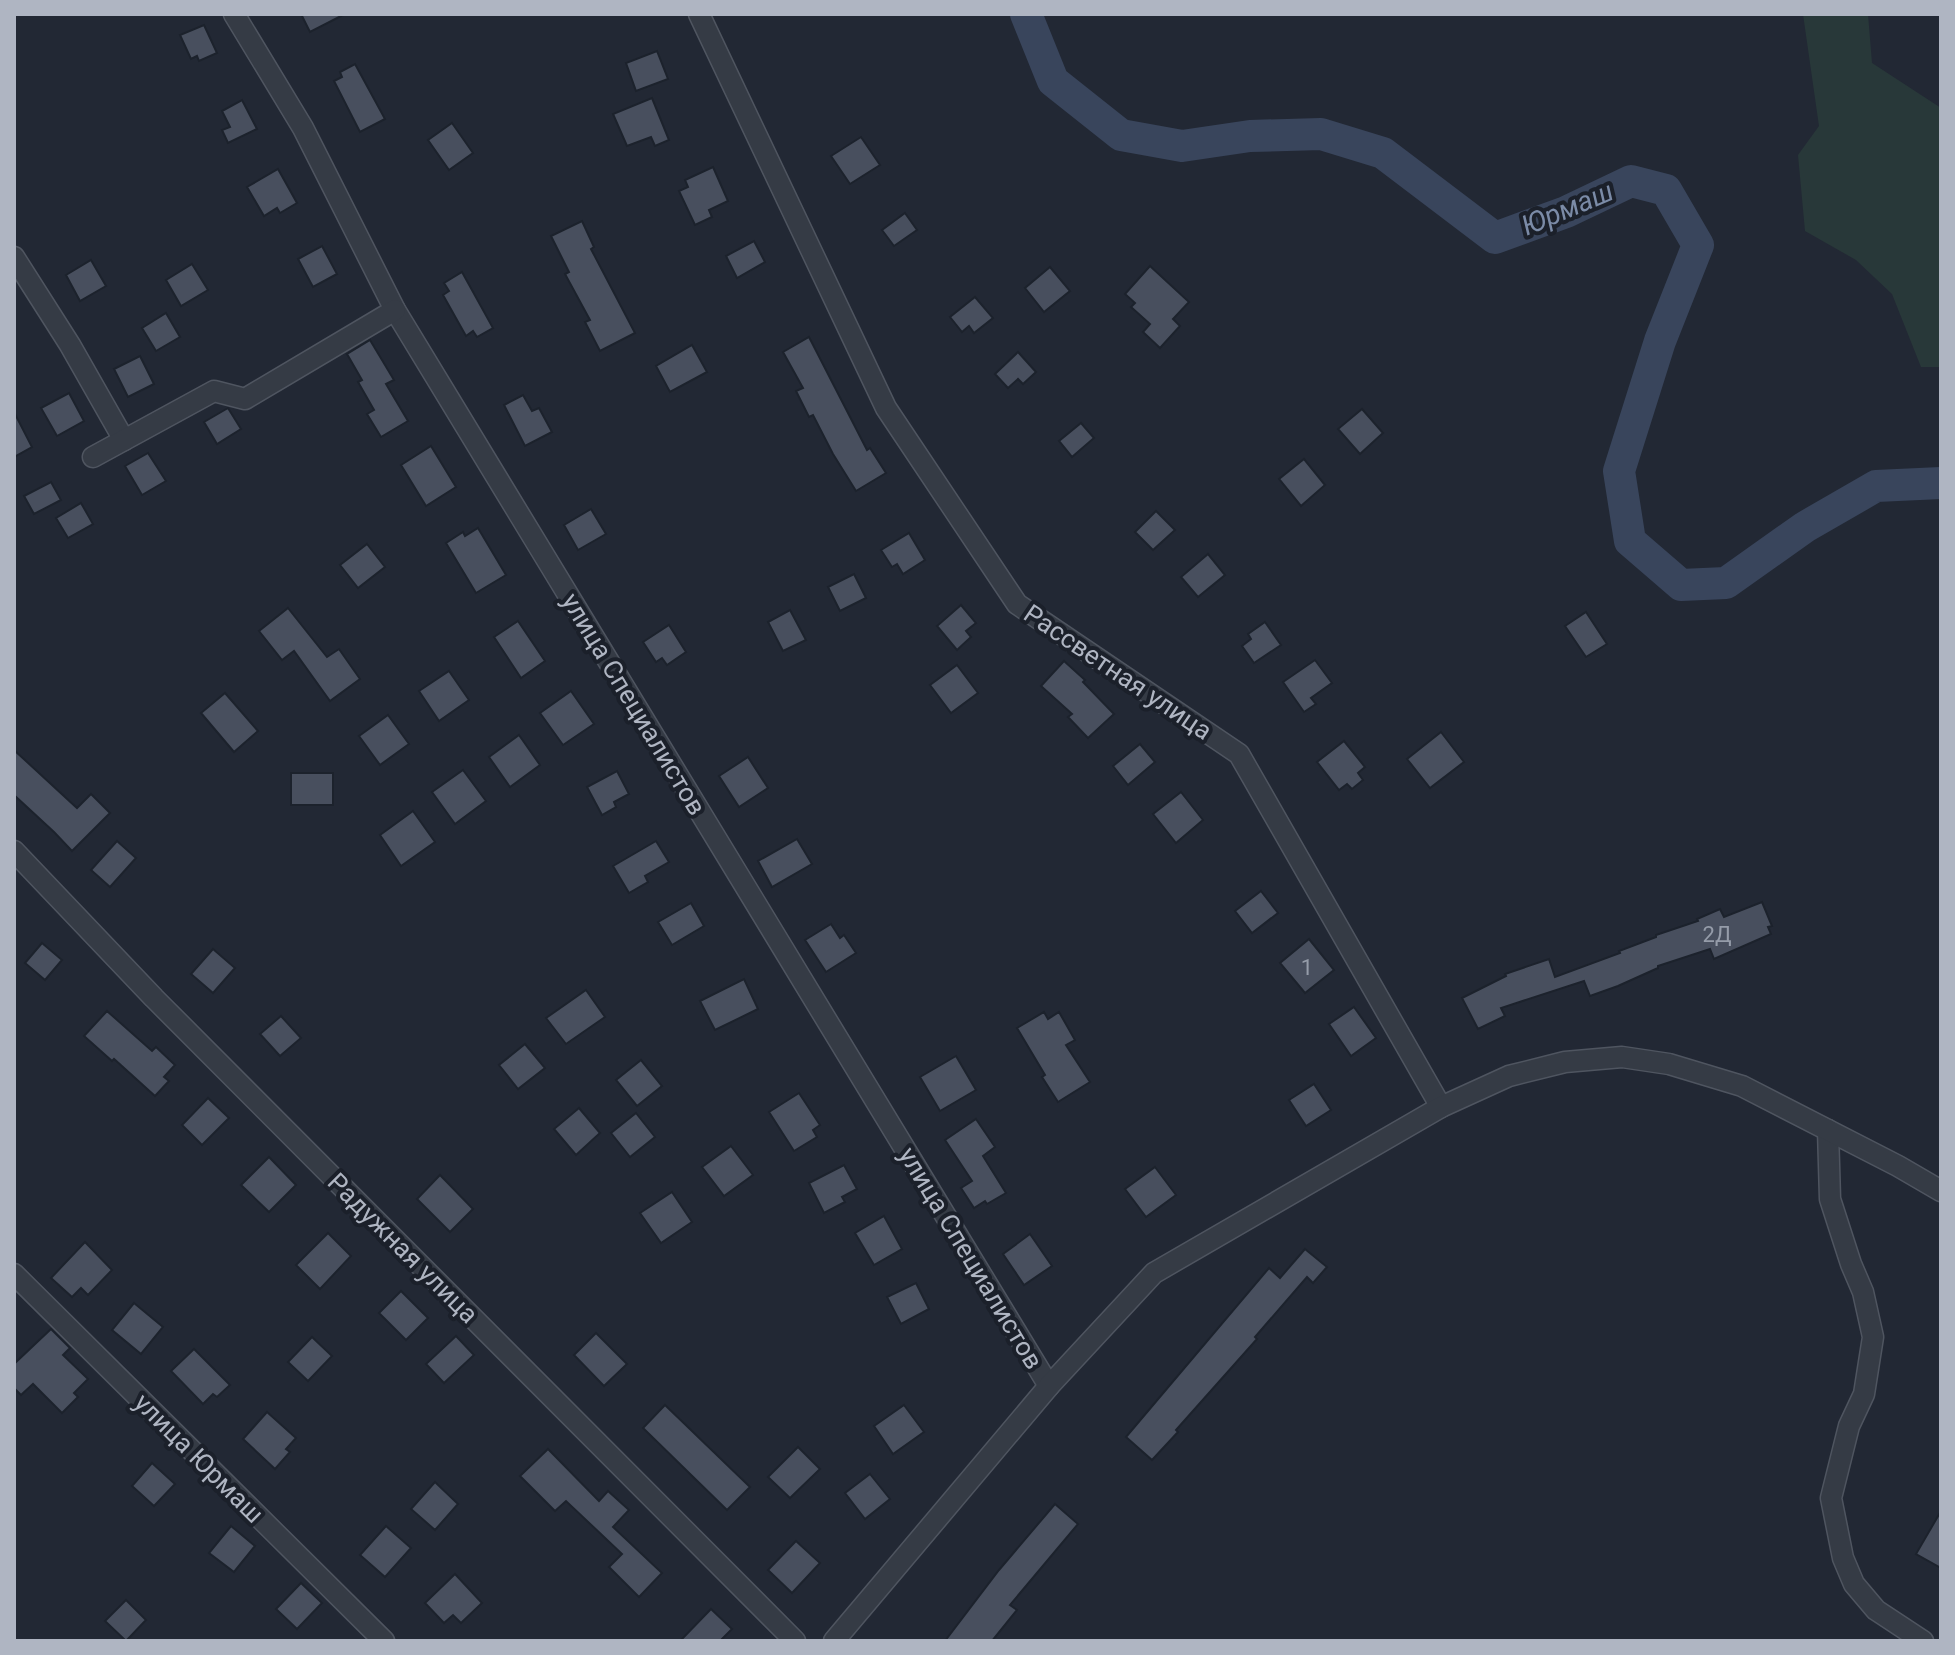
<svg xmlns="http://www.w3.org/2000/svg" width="1955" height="1655" viewBox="0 0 1955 1655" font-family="Roboto,sans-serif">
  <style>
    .green { fill: #283839 }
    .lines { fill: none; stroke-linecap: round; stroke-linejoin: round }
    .river { stroke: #39455c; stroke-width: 32 }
    .building { fill: #484f5e; stroke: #1c222c; stroke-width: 2 }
    .minor-casing { stroke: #4f5560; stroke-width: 23 }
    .minor { stroke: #353b45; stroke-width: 20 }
    .labels { text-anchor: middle; stroke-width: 8; stroke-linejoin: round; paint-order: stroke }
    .number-label { font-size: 22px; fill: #959ca9 }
    .street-label { font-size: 26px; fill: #afb5c2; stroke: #1b202a }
    .water-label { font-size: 28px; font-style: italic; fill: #7b8ba7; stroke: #1b202a }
  </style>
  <rect width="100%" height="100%" fill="#222834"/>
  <path class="green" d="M1803,14H1868L1872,63L1941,108V367H1921L1892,294L1856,260L1805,231L1798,155L1819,126Z"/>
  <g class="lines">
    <path class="river" d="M1026,14L1053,81L1121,135L1182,146L1250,136L1321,134L1383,153L1495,238L1566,212L1631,181L1666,190L1698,245L1660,341L1619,471L1630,541L1681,585L1726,583L1805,527L1876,486L1941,483"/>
  </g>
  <g class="building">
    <path d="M301,14H345L310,32Z"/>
    <path d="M204,25L217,53L199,61L197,56L191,59L180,35Z"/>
    <path d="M657,51L668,79L636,91L626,63Z"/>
    <path d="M355,64L385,119L360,132L334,81L342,77L340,72Z"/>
    <path d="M652,98L669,140L655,146L651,137L627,146L613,114Z"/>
    <path d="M242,100L257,129L228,143L222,130L230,127L222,111Z"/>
    <path d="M452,123L473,153L449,170L428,140Z"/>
    <path d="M861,137L880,165L850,184L831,156Z"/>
    <path d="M713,167L728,201L709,210L712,217L695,225L679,191L688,187L685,180Z"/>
    <path d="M278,169L297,203L280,213L277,208L264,216L247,187Z"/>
    <path d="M905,213L917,230L894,246L882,230Z"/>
    <path d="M582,221L594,247L591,249L635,333L600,351L585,322L590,320L565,274L569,272L551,236Z"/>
    <path d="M754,241L765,262L737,278L726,256Z"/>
    <path d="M322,246L337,274L313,287L298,259Z"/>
    <path d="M91,260L106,286L80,301L66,275Z"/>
    <path d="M192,264L208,290L181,306L166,280Z"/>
    <path d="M1150,266L1189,302L1173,319L1180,326L1160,348L1143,332L1150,324L1131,307L1135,303L1125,294Z"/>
    <path d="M1050,267L1070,291L1044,312L1025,288Z"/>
    <path d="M462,272L493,328L477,337L473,331L466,336L443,295L449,291L444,283Z"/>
    <path d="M975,297L993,318L974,333L969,326L962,332L950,317Z"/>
    <path d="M166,313L180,337L156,351L142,328Z"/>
    <path d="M809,337L867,450L870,448L886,473L856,491L833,454L813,415L809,417L796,391L803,388L783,352Z"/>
    <path d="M370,340L394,380L386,384L408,421L381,437L367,414L374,410L358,382L362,380L347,354Z"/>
    <path d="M692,345L707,372L670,392L656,366Z"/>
    <path d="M1018,352L1036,372L1023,384L1018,379L1008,388L995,374Z"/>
    <path d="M140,356L154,384L128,397L114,369Z"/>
    <path d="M69,393L84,421L57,436L41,408Z"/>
    <path d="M523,395L532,411L539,408L552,432L525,446L504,405Z"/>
    <path d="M228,408L241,429L217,444L204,422Z"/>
    <path d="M1362,409L1383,433L1360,454L1338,429Z"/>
    <path d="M14,412L32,447L14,457Z"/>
    <path d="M1081,423L1094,438L1072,457L1059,441Z"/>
    <path d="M431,446L456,487L426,506L401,465Z"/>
    <path d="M148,453L166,481L142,495L125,466Z"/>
    <path d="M1304,459L1325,485L1301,506L1279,479Z"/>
    <path d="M51,482L61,500L34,514L24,496Z"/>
    <path d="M81,503L93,524L68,538L56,518Z"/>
    <path d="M591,509L606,534L578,550L564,525Z"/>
    <path d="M1156,511L1175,530L1153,550L1135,532Z"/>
    <path d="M478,528L506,575L476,593L446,543L463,532L465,536Z"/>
    <path d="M909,533L925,560L903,574L897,564L892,567L881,550Z"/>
    <path d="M367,544L385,567L358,588L340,565Z"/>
    <path d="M1208,554L1225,575L1198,597L1181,577Z"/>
    <path d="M854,574L866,598L840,611L828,587Z"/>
    <path d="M961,605L976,623L966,631L971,637L957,650L937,626Z"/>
    <path d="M288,608L327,657L339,649L360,679L330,701L294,651L282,660L259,631Z"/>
    <path d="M790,610L806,640L783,651L768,622Z"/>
    <path d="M1586,612L1607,644L1586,657L1565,626Z"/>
    <path d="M518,621L545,661L521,678L494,637Z"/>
    <path d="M1265,622L1281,645L1254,663L1242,646L1251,639L1248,634Z"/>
    <path d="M669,625L686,652L667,665L662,658L656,662L643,642Z"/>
    <path d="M1315,660L1332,683L1311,698L1316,704L1304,712L1283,682Z"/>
    <path d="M1064,661L1085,680L1083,682L1114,714L1088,738L1068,717L1072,714L1041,686Z"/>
    <path d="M957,665L978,693L951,713L930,685Z"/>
    <path d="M449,671L469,700L439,721L419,691Z"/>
    <path d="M571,691L594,724L563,745L540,713Z"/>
    <path d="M225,693L258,731L234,752L201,713Z"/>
    <path d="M388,715L409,744L380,765L359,736Z"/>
    <path d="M1441,732L1464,762L1430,788L1407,759Z"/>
    <path d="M519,735L540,765L510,787L489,757Z"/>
    <path d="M1344,741L1365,767L1358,773L1363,780L1352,789L1347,784L1339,790L1317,762Z"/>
    <path d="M1140,744L1155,762L1128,785L1113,766Z"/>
    <path d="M14,750L77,808L91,794L110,813L72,851L54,832L14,795Z"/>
    <path d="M748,757L768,788L739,807L719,776Z"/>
    <path d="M463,770L486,801L455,824L432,792Z"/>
    <path d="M617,771L629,794L614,802L616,807L602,815L587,787Z"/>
    <rect x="291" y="773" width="42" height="32"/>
    <path d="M1181,792L1203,820L1176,843L1153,814Z"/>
    <path d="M413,811L435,842L401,866L380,835Z"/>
    <path d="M797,839L812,864L772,887L758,861Z"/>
    <path d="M117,841L136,858L110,887L91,870Z"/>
    <path d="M656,841L669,862L645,876L648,882L629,893L613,866Z"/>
    <path d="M1261,891L1278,913L1252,933L1235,911Z"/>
    <path d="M1762,902L1772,926L1768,927L1771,934L1714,959L1710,949L1658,966V968L1618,986L1590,996L1584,981L1501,1008L1505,1016L1478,1029L1462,998L1506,976L1505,974L1549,959L1555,977L1620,953L1619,951L1656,937V935L1698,921L1697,919L1720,909L1724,917Z"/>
    <path d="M691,903L704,926L672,945L658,922Z"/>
    <path d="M831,924L840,938L844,935L856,953L826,972L805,940Z"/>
    <path d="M1309,939L1334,970L1305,993L1280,963Z"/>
    <path d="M42,943L62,960L45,980L25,963Z"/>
    <path d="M213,949L235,968L213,993L191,974Z"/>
    <path d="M744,979L758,1009L715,1030L700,1001Z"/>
    <path d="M586,990L605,1017L566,1044L546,1018Z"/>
    <path d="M1354,1007L1376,1038L1351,1056L1329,1024Z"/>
    <path d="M107,1011L152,1051L156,1047L175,1065L164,1077L169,1081L155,1096L114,1059L112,1061L84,1036Z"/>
    <path d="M1044,1012L1048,1019L1059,1012L1075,1040L1066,1045L1090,1082L1058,1102L1042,1077L1045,1075L1017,1028Z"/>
    <path d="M281,1016L301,1038L280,1056L260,1034Z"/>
    <path d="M525,1044L545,1068L518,1089L499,1065Z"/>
    <path d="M956,1056L976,1090L940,1111L920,1077Z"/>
    <path d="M641,1060L662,1086L637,1106L616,1080Z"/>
    <path d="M1314,1084L1331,1110L1306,1126L1289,1100Z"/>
    <path d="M799,1093L820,1125L813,1130L817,1137L794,1151L769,1112Z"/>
    <path d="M208,1098L229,1118L202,1145L182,1125Z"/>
    <path d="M579,1108L600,1133L576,1155L554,1129Z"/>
    <path d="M636,1113L655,1137L630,1157L611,1133Z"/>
    <path d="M976,1119L995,1147L983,1156L1006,1193L987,1204L985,1201L974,1208L961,1188L972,1181L945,1140Z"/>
    <path d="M731,1146L753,1175L724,1196L702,1167Z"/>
    <path d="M269,1157L296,1185L269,1212L241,1185Z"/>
    <path d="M844,1165L857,1189L842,1197L845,1202L824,1213L809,1183Z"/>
    <path d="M1155,1167L1176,1195L1146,1217L1125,1189Z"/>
    <path d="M440,1175L473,1209L450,1232L417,1199Z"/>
    <path d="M672,1192L692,1222L661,1243L640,1213Z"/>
    <path d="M884,1216L902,1249L874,1265L855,1233Z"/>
    <path d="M328,1233L351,1256L320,1289L296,1265Z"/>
    <path d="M1030,1234L1052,1266L1024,1285L1003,1254Z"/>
    <path d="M85,1242L112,1270L88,1295L81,1288L72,1297L51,1278Z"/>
    <path d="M1305,1249L1327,1267L1313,1283L1307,1277L1255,1337L1257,1339L1176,1430L1178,1432L1152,1460L1126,1437L1269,1268L1280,1278Z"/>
    <path d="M916,1283L929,1309L901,1324L887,1297Z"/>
    <path d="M401,1291L428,1318L406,1340L379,1313Z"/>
    <path d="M134,1303L163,1327L141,1354L112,1330Z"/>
    <path d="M51,1329L70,1348L63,1355L88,1379L74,1393L78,1397L62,1413L33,1384L21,1395L14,1388V1364Z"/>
    <path d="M596,1333L627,1364L604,1386L574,1355Z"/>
    <path d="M456,1336L474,1355L444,1383L426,1364Z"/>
    <path d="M312,1337L332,1356L308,1381L288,1362Z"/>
    <path d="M194,1349L230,1385L217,1397L213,1394L203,1404L171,1371Z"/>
    <path d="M665,1405L750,1487L727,1510L643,1428Z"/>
    <path d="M904,1405L924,1432L893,1454L874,1426Z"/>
    <path d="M267,1412L296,1438L286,1449L290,1452L275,1469L243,1439Z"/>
    <path d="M798,1447L820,1469L790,1498L768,1477Z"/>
    <path d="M548,1449L599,1501L608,1491L629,1510L613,1527L662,1573L639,1597L609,1567L622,1554L566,1501L555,1511L520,1476Z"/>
    <path d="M152,1463L175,1484L154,1506L132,1486Z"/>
    <path d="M870,1474L890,1499L865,1519L845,1493Z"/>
    <path d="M435,1482L458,1504L435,1530L411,1509Z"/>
    <path d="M1055,1504L1078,1524L1010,1605L1017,1610L992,1641H945L999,1570Z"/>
    <path d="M1941,1511V1568L1916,1554Z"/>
    <path d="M231,1526L255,1546L234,1572L209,1553Z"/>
    <path d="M386,1526L411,1548L385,1577L360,1555Z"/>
    <path d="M796,1541L820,1563L792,1593L768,1570Z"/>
    <path d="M455,1574L482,1603L461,1623L453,1615L444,1623L425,1603Z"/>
    <path d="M301,1583L322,1603L297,1629L276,1609Z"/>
    <path d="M126,1600L146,1620L126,1641L105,1621Z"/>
    <path d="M711,1609L732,1629L720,1641H680Z"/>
  </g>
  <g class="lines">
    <defs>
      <g id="minor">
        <path d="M234,14L303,128L395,310L1049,1386"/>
        <path d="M699,14L886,408L1017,604L1239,754L1441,1107"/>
        <path d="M14,257L70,345L124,440"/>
        <path d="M93,457L214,391L245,399L395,310"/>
        <path d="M14,851L154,998L795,1641"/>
        <path d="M1828,1130L1830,1199L1851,1264L1863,1292L1873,1337L1864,1394L1849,1426L1831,1498L1843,1558L1854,1584L1876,1610L1923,1641"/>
        <path d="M14,1274L384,1641"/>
        <path d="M834,1641L1049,1386L1154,1273L1441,1107L1509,1076L1565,1062L1622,1057L1669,1064L1742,1086L1898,1166L1941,1191"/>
      </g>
    </defs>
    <use href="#minor" class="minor-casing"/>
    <use href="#minor" class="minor"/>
  </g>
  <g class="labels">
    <g class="number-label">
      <text x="1717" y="942">2Д</text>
      <text x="1307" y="975">1</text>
    </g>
    <g class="street-label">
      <text transform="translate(1118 672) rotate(34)" y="9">Рассветная улица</text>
      <text transform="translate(634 704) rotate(59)" y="9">улица Специалистов</text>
      <text transform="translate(403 1248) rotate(45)" y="9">Радужная улица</text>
      <text transform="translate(971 1258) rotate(59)" y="9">улица Специалистов</text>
      <text transform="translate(199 1458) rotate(45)" y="9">улица Юрмаш</text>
    </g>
    <g class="water-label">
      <text transform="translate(1567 208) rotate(-23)" y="10">Юрмаш</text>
    </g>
  </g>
  <rect width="1955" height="1655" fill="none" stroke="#afb5c2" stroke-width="32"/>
</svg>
